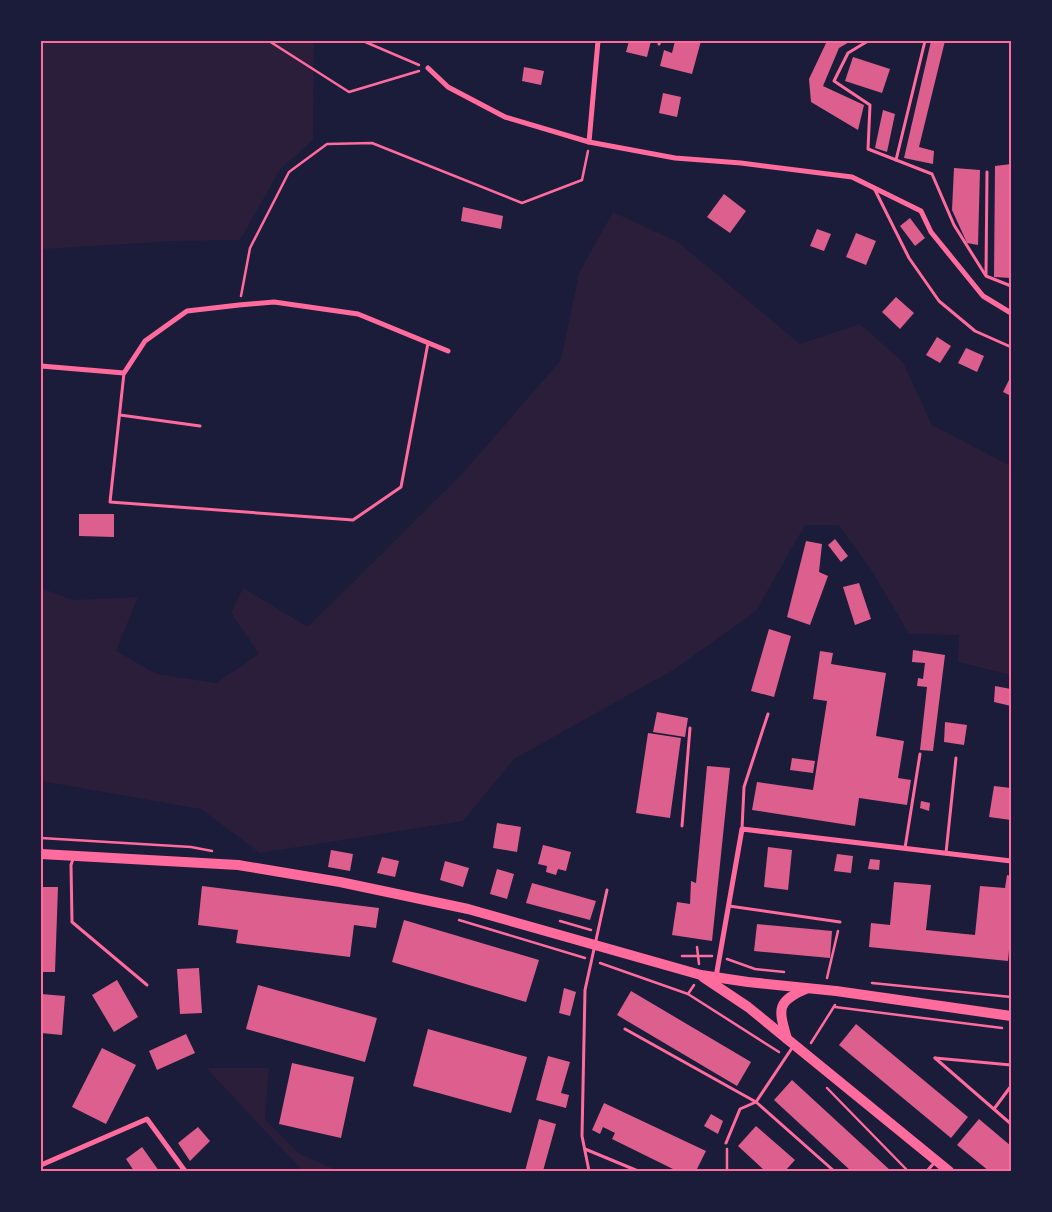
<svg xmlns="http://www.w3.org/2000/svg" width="1052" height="1212" viewBox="0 0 1052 1212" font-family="Inter,sans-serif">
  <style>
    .green { fill: #2a1e3b }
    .building { fill: #dd5f8e }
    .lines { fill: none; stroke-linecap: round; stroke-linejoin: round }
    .path { stroke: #ff6b9d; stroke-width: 2.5 }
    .service { stroke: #ff6b9d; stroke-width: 3 }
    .minor { stroke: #ff6b9d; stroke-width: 5 }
    .secondary { stroke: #ff6b9d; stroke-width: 10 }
    .neatline { fill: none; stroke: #ff6b9d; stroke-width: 2 }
  </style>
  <rect width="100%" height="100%" fill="#1b1b3a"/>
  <g class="green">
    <path d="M41,41H314L313,140L281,168L240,240L175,241L44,249L41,247Z"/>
    <path d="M613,212L678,242L800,344L860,324L903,362L932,425L1011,466V675L958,662L959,635L909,634L872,571L839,525H805L756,611L675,669L514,759L463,821L260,853L201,809L41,781V588L73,600L138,597L116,651L157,674L216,683L259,654L231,613L243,588L308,627L462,474L561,360L579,273Z"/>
    <path d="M206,1068H269L265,1120L298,1153L339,1171H303Z"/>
  </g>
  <g class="building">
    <path d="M629,41H651L647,57L626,52Z"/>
    <path d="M675,41H701L692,74L660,66L664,50L672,53Z"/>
    <path d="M827,41H851L839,48L823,86L864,105L858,130L811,102L809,79Z"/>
    <path d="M931,41H945L919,147L934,151L933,164L904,158Z"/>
    <path d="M853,57L890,69L882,93L845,81Z"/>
    <path d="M524,67L544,71L541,85L522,81Z"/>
    <path d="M663,93L681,97L677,117L659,113Z"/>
    <path d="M883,110L895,114L887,152L875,148Z"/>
    <path d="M1011,164V278L994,277L995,166Z"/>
    <path d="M954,168L980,170L978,245L967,243L952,210Z"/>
    <path d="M724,194L746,211L730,233L707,217Z"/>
    <path d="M463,207L503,216L501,229L461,221Z"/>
    <path d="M910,218L925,238L915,246L900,226Z"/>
    <path d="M817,229L831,234L824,251L810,246Z"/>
    <path d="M856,233L876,241L866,265L846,257Z"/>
    <path d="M896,297L914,313L900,329L882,312Z"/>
    <path d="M937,337L951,346L940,363L926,355Z"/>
    <path d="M966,348L984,356L977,372L958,363Z"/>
    <path d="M1011,376V396L1003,392Z"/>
    <path d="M79,514H114V537L79,536Z"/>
    <path d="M835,539L848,556L841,562L828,545Z"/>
    <path d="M806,541L822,544L819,572L828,576L810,625L787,617Z"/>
    <path d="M859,583L871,619L855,625L843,587Z"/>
    <path d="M769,629L791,636L774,697L751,691Z"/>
    <path d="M913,650L945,655L933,751L920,750L927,687L917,686L918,678L923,679L925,663L912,662Z"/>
    <path d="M820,651L833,653L831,664L886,673L876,736L904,741L898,778L911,780L907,805L859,798L855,826L752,810L757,782L813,790L827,701L813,699Z"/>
    <path d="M995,686L1011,689V706L994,702Z"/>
    <path d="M657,712L688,718L685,737L653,732Z"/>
    <path d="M945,722L967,725L964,745L944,742Z"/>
    <path d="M648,733L681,738L670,818L636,813Z"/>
    <path d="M792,758L815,761L813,773L790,770Z"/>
    <path d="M707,766L730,768L712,941L672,935L677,902L690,904L691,881L696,883Z"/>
    <path d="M994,786L1011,788V820L989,817Z"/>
    <path d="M921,801L930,803L929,811L920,808Z"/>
    <path d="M497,823L521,827L517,852L493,848Z"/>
    <path d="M543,845L571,852L566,871L558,869L556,875L546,872L547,866L538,864Z"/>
    <path d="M768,847L792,850L788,890L764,887Z"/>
    <path d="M331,850L353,854L350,871L328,867Z"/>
    <path d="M837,854L853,856L851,873L834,871Z"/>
    <path d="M382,857L399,861L395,877L377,873Z"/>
    <path d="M870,859L880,860L879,870L868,869Z"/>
    <path d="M445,861L469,868L463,887L440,880Z"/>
    <path d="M497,869L514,874L507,899L490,894Z"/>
    <path d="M1007,875L1011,876V928L1008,961L869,947L871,923L890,925L894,882L931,885L926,930L975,935L980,886L1005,888Z"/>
    <path d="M532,883L596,901L590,920L526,903Z"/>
    <path d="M202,886L379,908L376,928L354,925L350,957L236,943L238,930L198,925Z"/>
    <path d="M41,887H58L55,972H41Z"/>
    <path d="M404,920L539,960L526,1002L392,962Z"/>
    <path d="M757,924L832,931L830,958L754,951Z"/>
    <path d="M199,968L202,1013L180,1014L177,969Z"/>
    <path d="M117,980L138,1017L114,1032L92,995Z"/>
    <path d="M258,985L377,1018L365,1062L246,1029Z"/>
    <path d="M564,988L576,992L570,1016L559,1013Z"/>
    <path d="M631,991L751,1062L737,1086L617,1015Z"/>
    <path d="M41,994L65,996L62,1035L41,1033Z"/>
    <path d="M856,1024L968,1117L951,1138L839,1045Z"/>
    <path d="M428,1029L527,1057L511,1113L413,1086Z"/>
    <path d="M186,1034L195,1053L157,1070L149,1051Z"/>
    <path d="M102,1048L136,1065L106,1124L72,1107Z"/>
    <path d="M548,1056L570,1062L561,1093L569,1095L566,1108L536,1100Z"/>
    <path d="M292,1063L354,1077L341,1138L279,1124Z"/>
    <path d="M792,1080L891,1171H851L774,1100Z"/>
    <path d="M604,1103L706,1151L696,1171H677L612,1139L615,1133L603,1127L600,1134L592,1130Z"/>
    <path d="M711,1114L723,1121L718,1134L704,1126Z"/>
    <path d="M539,1119L556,1124L543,1171H525Z"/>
    <path d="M979,1119L1011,1146V1171H989L957,1145Z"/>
    <path d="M756,1126L795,1160L785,1171H765L738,1146Z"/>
    <path d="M198,1127L210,1141L190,1161L178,1143Z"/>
    <path d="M142,1147L159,1171H134L126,1159Z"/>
  </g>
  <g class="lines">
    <g class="path">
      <path d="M269,41L349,92L419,71"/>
      <path d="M363,41L419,65"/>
      <path d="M241,296L250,248L289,172L327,144L372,143L522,203L582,180L588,151"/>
      <path d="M41,838L191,847L212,851"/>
      <path d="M459,920L585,958"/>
      <path d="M560,921L591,930"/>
      <path d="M697,947L699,964"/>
      <path d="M682,956H712"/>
      <path d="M727,959L755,969L784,972"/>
      <path d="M600,963L688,994L779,1052"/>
      <path d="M827,978L838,931"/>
      <path d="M872,983L1011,997"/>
      <path d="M688,994L694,985"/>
      <path d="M835,1007L1002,1028"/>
      <path d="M811,1043L835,1005"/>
      <path d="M827,1088L906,1169"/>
      <path d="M727,1149V1171"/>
    </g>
    <g class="service">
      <path d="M868,41L848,53L834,81L870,105L868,149L932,174L954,225L986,276L1011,286"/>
      <path d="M659,44L660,41"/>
      <path d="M896,160L925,41"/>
      <path d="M874,188L909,258L939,301L975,331L1011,347"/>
      <path d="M986,275L987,172"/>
      <path d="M124,373L110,502L353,520L401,487L428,343"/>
      <path d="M120,415L200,426"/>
      <path d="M682,826L690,728"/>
      <path d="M742,829L744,787L768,714"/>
      <path d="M905,848L920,754"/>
      <path d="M946,853L956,758"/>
      <path d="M73,859L71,865L72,922L147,985"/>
      <path d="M729,906L840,922"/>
      <path d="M625,1029L756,1102L834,1171"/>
      <path d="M935,1058L1011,1124"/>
      <path d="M935,1058L1011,1065"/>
      <path d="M994,1109L1011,1086"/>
      <path d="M726,1143L740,1109L756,1102L794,1045"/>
      <path d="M585,1149L638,1171"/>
      <path d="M589,1171L582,1136L585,990L607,890"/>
      <path d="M927,1171L935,1162"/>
    </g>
    <g class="minor">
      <path d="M428,68L448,87L505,117L589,142L675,158L741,163L852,177L921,211L931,232L983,296L1011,313"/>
      <path d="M589,142L598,41"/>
      <path d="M41,366L124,373L145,341L187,311L239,305L274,302L358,314L448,351"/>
      <path d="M716,977L742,829L1011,861"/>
      <path d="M41,1165L147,1119L185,1171"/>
    </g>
    <g class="secondary">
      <path d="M41,854L238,865L340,882L468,909L701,975L748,982L836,991L1011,1016"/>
      <path d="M703,977L748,1007L949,1171"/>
      <path d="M787,1039C779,1010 775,1002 806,989"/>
    </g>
  </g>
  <rect width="1052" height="1212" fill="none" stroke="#1b1b3a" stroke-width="85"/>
  <rect x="42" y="42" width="968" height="1128" class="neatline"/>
</svg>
